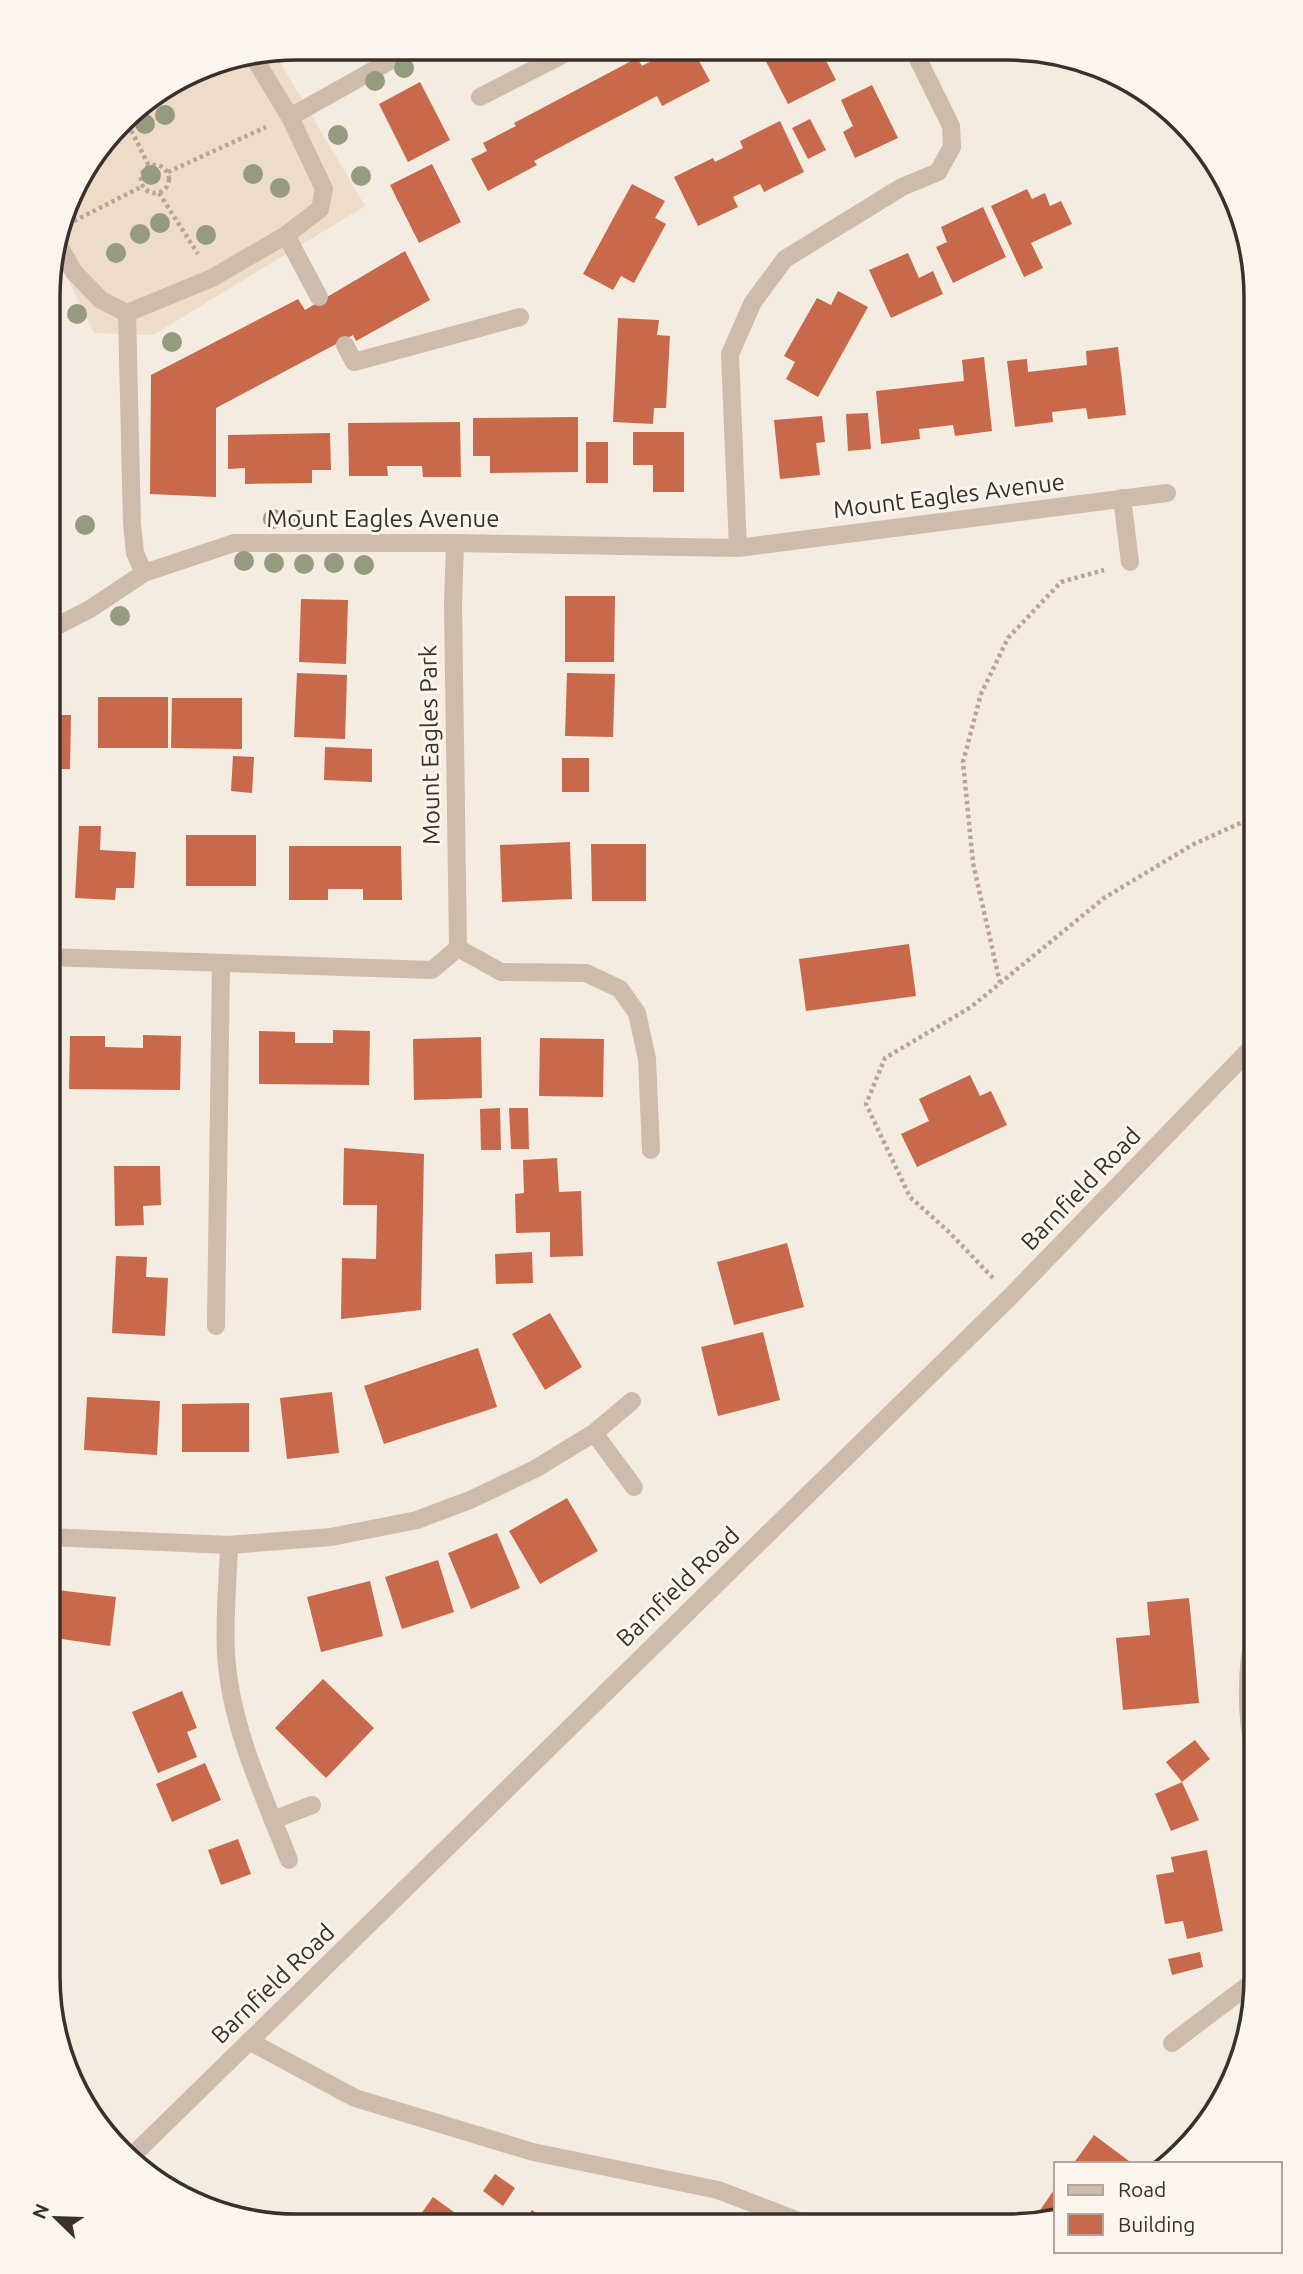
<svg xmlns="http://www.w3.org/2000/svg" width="1303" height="2274" viewBox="0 0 1303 2274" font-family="Ubuntu,sans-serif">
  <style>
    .plaza { fill: #ecdcc8 }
    .building { fill: #c8694b }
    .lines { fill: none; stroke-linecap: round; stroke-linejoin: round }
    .path { stroke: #b9a596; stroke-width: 4.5; stroke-dasharray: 3.5 3.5; stroke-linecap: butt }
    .service { stroke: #cdbbac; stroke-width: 18 }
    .minor { stroke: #cdbbac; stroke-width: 18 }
    .tree { fill: #969b7f }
    .labels { text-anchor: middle; stroke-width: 6; stroke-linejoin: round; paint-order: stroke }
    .street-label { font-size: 24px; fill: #3b302b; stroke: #fbf5ee }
    .rim { fill: none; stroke: #3b302b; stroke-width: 3.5 }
  </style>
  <rect width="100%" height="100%" fill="#f4ebe1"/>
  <path class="plaza" d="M274,52L365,206L153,335L94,333L54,250L73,186L132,109L201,66Z"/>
  <g class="building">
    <path d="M672,50L675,56L688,50H693L710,81L662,106L657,96L534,161L537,165L488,191L471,159L487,151L483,143L516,126L514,123L637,58L642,66Z"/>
    <path d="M760,50L821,51L836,80L788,104Z"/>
    <path d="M420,82L450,140L408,162L379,104Z"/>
    <path d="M872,85L898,138L855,158L843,132L853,126L841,100Z"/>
    <path d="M810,119L826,150L808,159L792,128Z"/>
    <path d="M780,121L804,172L764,192L760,184L733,197L738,207L698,226L674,177L713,158L715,162L743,148L740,141Z"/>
    <path d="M432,164L461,222L419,243L390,185Z"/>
    <path d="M632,184L665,201L655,218L666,224L634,283L621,276L613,290L583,274Z"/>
    <path d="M1027,189L1032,199L1045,193L1050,206L1061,201L1072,224L1031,243L1043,268L1024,277L991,206Z"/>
    <path d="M983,207L1006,257L953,283L936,247L947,242L941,227Z"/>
    <path d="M405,251L430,300L356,341L353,335L216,408V497L150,494L151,375L298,299L305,310Z"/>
    <path d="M908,253L919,278L933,271L943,294L891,318L869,270Z"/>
    <path d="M838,291L868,307L818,397L786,379L795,362L784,356L817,298L831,305Z"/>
    <path d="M618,318L659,320L657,335L670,336L666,408H654L653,424L613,422Z"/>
    <path d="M1118,347L1126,415L1088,419L1086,408L1052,412L1053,422L1015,427L1007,361L1027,359L1028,372L1087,365L1086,351Z"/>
    <path d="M984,357L992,431L955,436L953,425L919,429L920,439L881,444L876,391L964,381L962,360Z"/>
    <path d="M868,413L871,449L848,451L846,414Z"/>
    <path d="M822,416L825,442L816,443L820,475L780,479L774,420Z"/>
    <path d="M578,417V472L490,473V456H473V418Z"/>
    <path d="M460,422L461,477H423L422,466H387L388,476H349L348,423Z"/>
    <path d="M633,432H684V492H653V465H633Z"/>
    <path d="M330,433L331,470H312V483L245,484V468L228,469V435Z"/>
    <rect x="586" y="442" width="22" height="41"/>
    <path d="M565,596H615L614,662H565Z"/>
    <path d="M301,599L348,600L346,664L299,662Z"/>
    <path d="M297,673L347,675L345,739L294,737Z"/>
    <path d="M567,673L615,674L613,737L565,736Z"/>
    <rect x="98" y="697" width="70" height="51"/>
    <path d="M172,698H242V749L171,748Z"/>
    <path d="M49,715H71L70,769H49Z"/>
    <path d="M325,747L372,749V782L324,780Z"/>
    <path d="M233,756L254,757L252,793L231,791Z"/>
    <rect x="562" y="758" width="27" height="34"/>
    <path d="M79,826H101L100,850L136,852L134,888H116L115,900L75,898Z"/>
    <rect x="186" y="835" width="70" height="51"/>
    <path d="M570,842L572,899L502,902L500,845Z"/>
    <path d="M591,844H646V901H592Z"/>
    <path d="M289,846H401L402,900H363V889H328V900H289Z"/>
    <path d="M909,944L916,996L806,1011L799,959Z"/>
    <path d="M333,1030L370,1031L369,1085L259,1084V1031L295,1032V1043H333Z"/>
    <path d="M143,1035L181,1036L180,1090L69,1089L70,1036H105V1047L143,1048Z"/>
    <path d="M481,1037L482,1098L414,1100L413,1039Z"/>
    <path d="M540,1038L604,1039L603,1097L539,1096Z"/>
    <path d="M970,1075L980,1096L991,1091L1007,1125L917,1167L901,1134L929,1121L919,1099Z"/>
    <path d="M500,1108L501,1150H481L480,1109Z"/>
    <path d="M509,1108H528L529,1149H511Z"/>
    <path d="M344,1148L424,1154L421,1310L341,1319L342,1258L376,1259L377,1205H343Z"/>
    <path d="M557,1158L559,1192L581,1191L583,1256L550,1257V1232L516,1233L515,1194L524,1193L523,1160Z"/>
    <path d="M114,1166H160L161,1205L143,1206L144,1225L115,1226Z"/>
    <path d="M787,1243L804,1307L734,1325L717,1262Z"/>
    <path d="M532,1252L533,1283L496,1284L495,1254Z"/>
    <path d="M116,1256L147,1257L146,1277L168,1278L165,1336L112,1333Z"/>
    <path d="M550,1313L582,1367L545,1390L512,1334Z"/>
    <path d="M763,1332L780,1400L718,1416L701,1347Z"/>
    <path d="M478,1348L497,1407L384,1444L364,1386Z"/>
    <path d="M332,1392L339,1453L287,1459L280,1398Z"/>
    <path d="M87,1397L160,1401L157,1455L84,1450Z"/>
    <path d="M249,1403V1452H182V1404Z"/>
    <path d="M567,1498L598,1551L540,1584L509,1531Z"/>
    <path d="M497,1533L520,1588L471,1609L448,1553Z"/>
    <path d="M438,1560L454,1612L402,1629L385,1577Z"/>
    <path d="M370,1581L383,1636L321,1652L307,1597Z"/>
    <path d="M49,1589L116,1597L110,1646L48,1637Z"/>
    <path d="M1189,1598L1199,1703L1123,1710L1116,1638L1150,1635L1147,1602Z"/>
    <path d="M323,1679L374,1728L326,1778L275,1728Z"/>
    <path d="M182,1691L197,1728L187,1732L197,1757L158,1773L132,1712Z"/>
    <path d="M1195,1740L1210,1759L1182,1782L1166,1762Z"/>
    <path d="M205,1763L221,1800L172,1822L156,1784Z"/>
    <path d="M1182,1782L1199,1820L1171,1831L1155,1794Z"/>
    <path d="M238,1839L251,1874L221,1885L208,1850Z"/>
    <path d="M1207,1850L1223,1931L1187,1939L1183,1921L1165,1924L1156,1875L1174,1872L1171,1857Z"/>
    <path d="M1200,1952L1203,1967L1172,1975L1168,1959Z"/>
    <path d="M1094,2135L1133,2164H1073Z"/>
    <path d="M495,2174L515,2188L503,2206L483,2191Z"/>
    <path d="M1056,2187V2219L1042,2221L1036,2216Z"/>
    <path d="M433,2197L472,2225H413Z"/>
    <path d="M532,2210L553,2225H521Z"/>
  </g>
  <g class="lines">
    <g class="path">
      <path d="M125,118L149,166"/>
      <circle cx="155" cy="179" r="14"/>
      <path d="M168,172L266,127"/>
      <path d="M159,193L198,254"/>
      <path d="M74,221L143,186"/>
      <path d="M1000,983L973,863L963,762L981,694L1008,638L1061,582L1104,570"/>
      <path d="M993,1278L949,1232L910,1197L866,1104L885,1058L971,1007L1104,898L1192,845L1256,816"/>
    </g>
    <g class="service">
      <path d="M286,235L319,297"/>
      <path d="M345,345L354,362L520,317"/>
      <path d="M458,948L501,972L586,973L620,989L637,1013L647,1059L651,1150"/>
      <path d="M1255,1757C1245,1715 1246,1668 1255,1626"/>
      <path d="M249,2041L355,2098L533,2152L718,2190L809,2225"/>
      <path d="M1172,2043L1255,1980"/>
    </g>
    <g class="minor">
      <path d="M480,97L574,49"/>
      <path d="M290,117L413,48"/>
      <path d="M56,241L74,272L101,300L127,313L212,278L286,235L320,209L324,189L290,117L253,56"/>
      <path d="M127,313L132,524L135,553L144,573"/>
      <path d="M1122,498L1130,562"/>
      <path d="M738,548L730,354L753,302L785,259L902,187L938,172L952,147L951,126L914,51"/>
      <path d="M49,630L90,609L144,573L234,543H455L738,548L1167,493"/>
      <path d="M48,957L432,970L458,948L453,604L455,543"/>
      <path d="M216,1326L221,964"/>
      <path d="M594,1433L634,1487"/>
      <path d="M48,1537L229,1545L331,1537L417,1520L470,1500L535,1469L594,1433L632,1401"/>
      <path d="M229,1545C228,1580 224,1617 226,1653C230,1725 263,1794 289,1860"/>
      <path d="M273,1820L312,1805"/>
      <path d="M129,2159L1011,1296L1256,1043"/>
    </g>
  </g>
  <g class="tree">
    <circle cx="404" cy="68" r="10"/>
    <circle cx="375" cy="81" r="10"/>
    <circle cx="165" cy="115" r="10"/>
    <circle cx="145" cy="124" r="10"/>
    <circle cx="338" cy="135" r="10"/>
    <circle cx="253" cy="174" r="10"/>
    <circle cx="151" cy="175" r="10"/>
    <circle cx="361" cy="176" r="10"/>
    <circle cx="280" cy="188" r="10"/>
    <circle cx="160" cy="223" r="10"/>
    <circle cx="140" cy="234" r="10"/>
    <circle cx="206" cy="235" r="10"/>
    <circle cx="116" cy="253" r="10"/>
    <circle cx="77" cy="314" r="10"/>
    <circle cx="172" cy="342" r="10"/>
    <circle cx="273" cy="519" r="10"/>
    <circle cx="299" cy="520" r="10"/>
    <circle cx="355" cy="520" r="10"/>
    <circle cx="85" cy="525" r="10"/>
    <circle cx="244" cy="561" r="10"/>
    <circle cx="274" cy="563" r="10"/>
    <circle cx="334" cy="563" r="10"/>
    <circle cx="304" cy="564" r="10"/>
    <circle cx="364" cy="565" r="10"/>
    <circle cx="120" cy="616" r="10"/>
  </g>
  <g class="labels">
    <g class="street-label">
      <text transform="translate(949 496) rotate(-7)" y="8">Mount Eagles Avenue</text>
      <text x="383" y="527">Mount Eagles Avenue</text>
      <text transform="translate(430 745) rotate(-91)" y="8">Mount Eagles Park</text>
      <text transform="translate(1081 1189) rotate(-46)" y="8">Barnfield Road</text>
      <text transform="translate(678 1587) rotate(-44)" y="8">Barnfield Road</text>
      <text transform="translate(273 1984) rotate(-44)" y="8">Barnfield Road</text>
    </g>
  </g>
  <path d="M0 0H1303V2274H0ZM297 60H1007A237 237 0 0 1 1244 297V1977A237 237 0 0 1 1007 2214H297A237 237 0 0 1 60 1977V297A237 237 0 0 1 297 60Z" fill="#fbf5ee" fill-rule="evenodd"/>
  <path class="rim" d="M297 60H1007A237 237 0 0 1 1244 297V1977A237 237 0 0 1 1007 2214H297A237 237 0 0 1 60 1977V297A237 237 0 0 1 297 60Z"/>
  <rect x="1054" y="2162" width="228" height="91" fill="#fbf5ee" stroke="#aea6a0" stroke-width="2"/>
  <rect x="1068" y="2185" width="35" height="10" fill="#cdbbac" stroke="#aea6a0" stroke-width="2"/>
  <text x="1118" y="2197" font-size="21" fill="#3b302b">Road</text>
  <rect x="1068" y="2214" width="35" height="21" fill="#c8694b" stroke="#aea6a0" stroke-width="2"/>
  <text x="1118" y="2232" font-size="21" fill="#3b302b">Building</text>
  <g transform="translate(56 2218) rotate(293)" stroke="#fbf5ee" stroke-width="5" paint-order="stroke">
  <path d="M0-5L12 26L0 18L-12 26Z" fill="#3b302b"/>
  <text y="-10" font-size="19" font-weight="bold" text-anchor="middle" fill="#3b302b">N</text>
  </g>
</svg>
